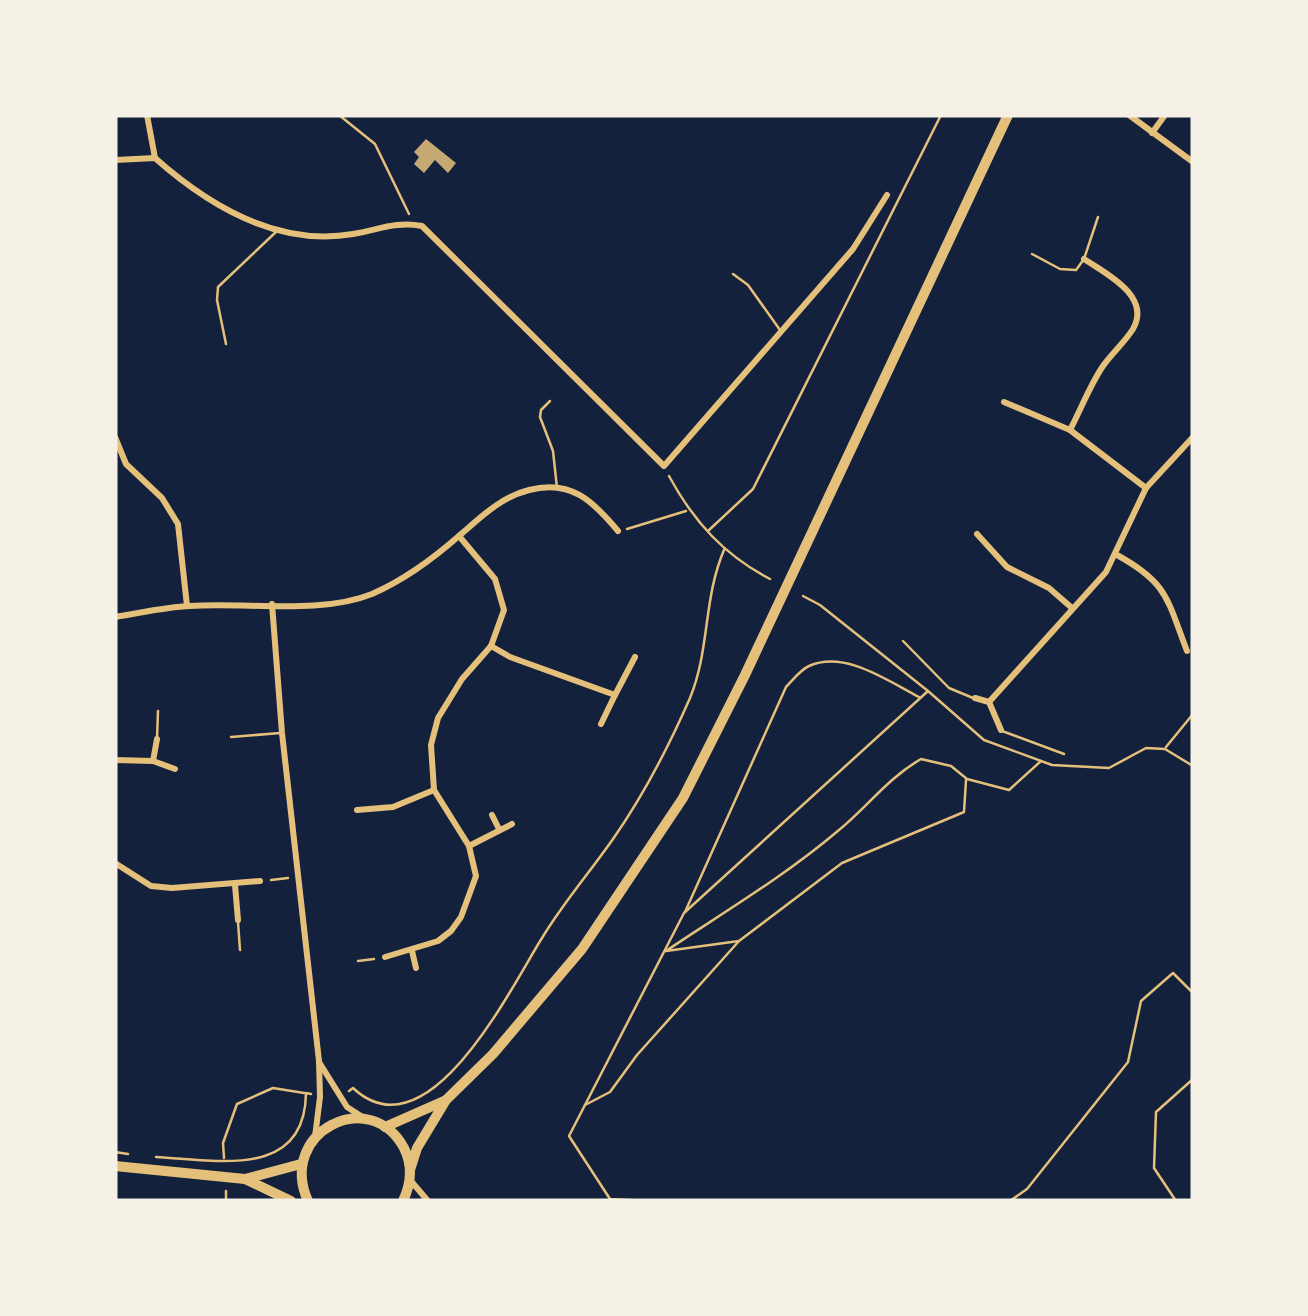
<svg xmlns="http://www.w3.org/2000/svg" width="1308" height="1316" viewBox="0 0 1308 1316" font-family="'Sofia Sans Condensed',sans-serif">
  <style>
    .building { fill: #c6a872 }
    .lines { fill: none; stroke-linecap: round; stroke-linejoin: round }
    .path { stroke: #e5c07b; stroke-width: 2.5 }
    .service { stroke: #e5c07b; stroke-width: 2.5 }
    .minor { stroke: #e5c07b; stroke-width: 6 }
    .primary { stroke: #e5c07b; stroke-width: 10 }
  </style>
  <rect width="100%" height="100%" fill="#14213d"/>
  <path class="building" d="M426,139L456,163L448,173L435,160L424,173L414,164L419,157L414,152Z"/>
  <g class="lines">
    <g class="path">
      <path d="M339,115L375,144L409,214"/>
      <path d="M669,476C694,522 724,555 770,579"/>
      <path d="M627,529L686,511"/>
      <path d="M708,531L753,489L941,115"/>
      <path d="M803,596L820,605L928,691L984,740L1052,765L1109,768L1146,748L1165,749L1193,766"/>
      <path d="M1166,747L1193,714"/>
      <path d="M271,880L288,878"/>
      <path d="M685,912L786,687C793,680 800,670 809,666C845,650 888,681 919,697"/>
      <path d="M666,951C724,912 785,876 839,830C868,806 888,778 921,759L951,766L967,779L1009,790L1041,761"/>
      <path d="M666,951L739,941L842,863L964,812L966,780"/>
      <path d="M358,961L374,959"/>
      <path d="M349,1091L353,1088C429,1159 512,985 542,938C563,903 590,872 613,839C643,796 669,746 690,698C710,650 703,599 724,550"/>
      <path d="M585,1105L610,1092L637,1055L739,941"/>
      <path d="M115,1152L128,1154"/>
      <path d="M156,1157C217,1160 305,1180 306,1093L311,1094"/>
      <path d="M224,1158L223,1143L237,1104L273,1088L304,1093"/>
      <path d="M226,1191V1201"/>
      <path d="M647,1201L610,1199L569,1136L684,913L928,691"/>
      <path d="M1010,1201L1027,1189L1128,1062L1141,1001L1173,973L1193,993"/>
      <path d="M1176,1201L1154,1168L1156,1112L1193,1079"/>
    </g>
    <g class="service">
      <path d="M1032,254L1060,269L1076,270L1084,259L1098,217"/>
      <path d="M733,274L748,285L780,330"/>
      <path d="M226,344L217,300L218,287L277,231"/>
      <path d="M550,401L541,410L540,417L553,451L557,488"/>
      <path d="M903,641L949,688L973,698"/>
      <path d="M1002,731L1064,754"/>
      <path d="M231,737L280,733"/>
      <path d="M157,739L158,711"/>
      <path d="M238,922L240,950"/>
    </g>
    <g class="minor">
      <path d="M147,115L155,158"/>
      <path d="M1129,115L1193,162"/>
      <path d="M1152,133L1165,115"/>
      <path d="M115,160L155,158C209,206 277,247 353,234C378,230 396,221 422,226L664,466L853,249L887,195"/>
      <path d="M1004,402L1070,430L1146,488"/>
      <path d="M1070,430C1081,409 1090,385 1103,366C1112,353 1125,342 1133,329C1152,296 1105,273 1084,259"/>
      <path d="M115,437L126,464L162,498L178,524L187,606"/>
      <path d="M977,534L1007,567L1049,588L1072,608"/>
      <path d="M1117,555C1168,583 1167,599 1187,651"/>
      <path d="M272,604L282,733L319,1061L320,1097L315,1137"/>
      <path d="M115,617C140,613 165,607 190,606C246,602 320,615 372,594C404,580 434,558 460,535C481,517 501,497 529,490C571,479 593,501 618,531"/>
      <path d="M491,646L510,657L615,695L635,657"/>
      <path d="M975,698L989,702L1001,730"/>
      <path d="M989,702L1106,572L1146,488L1193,437"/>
      <path d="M601,724L615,695"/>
      <path d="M115,760L153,761L175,769"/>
      <path d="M153,761L157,739"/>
      <path d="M357,810L393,807L434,790"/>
      <path d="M492,815L499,829"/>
      <path d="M469,846L512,824"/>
      <path d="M115,863L151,886L172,888L260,881"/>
      <path d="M235,885L238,920"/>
      <path d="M412,951L416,968"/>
      <path d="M385,957L438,941L451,931L461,917L476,876L469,846L434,790L431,745L438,718L462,679L491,646L504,610L495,579L459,536"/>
      <path d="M319,1062L347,1107L364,1118"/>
      <path d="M411,1181L428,1201"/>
    </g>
    <g class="primary">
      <path d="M385,1127L444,1101"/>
      <path d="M115,1166L245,1179L301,1164"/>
      <path d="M410,1170L417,1148L446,1100L493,1054L582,949L683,798L745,675L1008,115"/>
      <path d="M245,1179L291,1201"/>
      <path d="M308,1201C277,1132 370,1085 404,1148C413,1166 411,1184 403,1201"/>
    </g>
  </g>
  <rect width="1308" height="1316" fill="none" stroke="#f6f1e7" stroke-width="235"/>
</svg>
